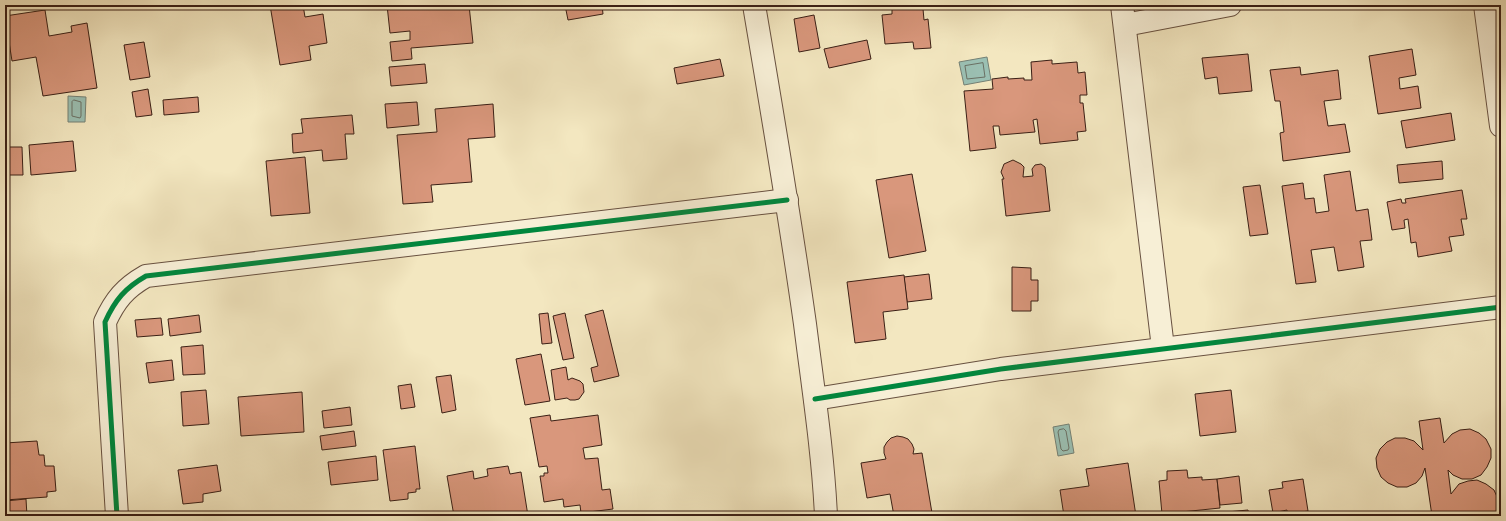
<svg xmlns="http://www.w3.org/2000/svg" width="1506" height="521" viewBox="0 0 1506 521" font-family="'IM FELL Great Primer',serif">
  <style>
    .water { fill: #9bc0b3; stroke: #748074 }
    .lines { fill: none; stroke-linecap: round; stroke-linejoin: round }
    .shore { stroke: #6a7064; stroke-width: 1 }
    .building { fill: #d9977c; stroke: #3a1f15 }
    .minor-casing { stroke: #685140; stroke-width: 24 }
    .minor { stroke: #f7efd6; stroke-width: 22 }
    .cycleway-casing { stroke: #f7efd6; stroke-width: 8 }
    .cycleway { stroke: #00873e; stroke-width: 5 }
  </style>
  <rect width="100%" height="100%" fill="#f3e7c0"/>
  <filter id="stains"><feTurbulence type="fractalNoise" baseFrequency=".005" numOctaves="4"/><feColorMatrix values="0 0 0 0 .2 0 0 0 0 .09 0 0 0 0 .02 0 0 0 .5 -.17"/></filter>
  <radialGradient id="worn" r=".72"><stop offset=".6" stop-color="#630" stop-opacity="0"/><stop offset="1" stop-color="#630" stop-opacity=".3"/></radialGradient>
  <g class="water">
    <path d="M987,57L991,80L964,85L959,62Z"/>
    <path d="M68,96L86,97L85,122H68Z"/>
    <path d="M1069,424L1074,453L1058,456L1053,427Z"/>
  </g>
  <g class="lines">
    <g class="shore">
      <path d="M983,63L985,77L967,79L965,66Z"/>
      <path d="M74,100L81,102V116L80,118L72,116V102Z"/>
      <path d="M1064,429L1066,431L1069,448L1068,450L1063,451L1061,449L1058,432L1059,430Z"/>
    </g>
  </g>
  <g class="building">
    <path d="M270,5H303L305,17L323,14L327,43L309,46L311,60L280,65Z"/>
    <path d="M387,5H469L473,43L411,48L412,59L392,61L390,42L410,40V31L390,33Z"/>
    <path d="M565,5H602L603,14L568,20Z"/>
    <path d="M892,5H927V9H923L924,20L928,19L931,48L914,49L913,42L885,44L882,15L892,14Z"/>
    <path d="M45,10L49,36L72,32L71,26L87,23L97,88L43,96L36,57L12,61L5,16Z"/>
    <path d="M814,15L820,48L799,52L794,19Z"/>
    <path d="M867,40L871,59L829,68L824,49Z"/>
    <path d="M144,42L150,77L130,80L124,45Z"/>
    <path d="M1412,49L1416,75L1399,78L1400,89L1418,86L1421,108L1378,114L1369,56Z"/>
    <path d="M1248,54L1252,91L1219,94L1217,77L1205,79L1202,58Z"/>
    <path d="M720,59L724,76L677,84L674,68Z"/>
    <path d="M1052,60V64L1077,62L1078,73L1085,72L1087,95H1080V103H1083L1086,131L1077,132L1078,140L1040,144L1037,119L1033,120L1035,132L1000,135L999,126H993L996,148L970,151L964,91L993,89L992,79L1008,77V79L1024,78V80H1032L1031,62Z"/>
    <path d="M425,64L427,83L391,86L389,67Z"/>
    <path d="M1300,67L1301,75L1338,70L1341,99L1324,101L1328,126L1345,124L1350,152L1283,161L1280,133L1284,132L1280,101H1275L1270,70Z"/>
    <path d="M148,89L152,115L136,117L132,92Z"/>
    <path d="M198,97L199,112L164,115L163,100Z"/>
    <path d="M417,102L419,125L387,128L385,104Z"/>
    <path d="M493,104L495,137L468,139L472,182L431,185L433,202L403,204L397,135L437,132L435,109Z"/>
    <path d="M1451,113L1455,140L1406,148L1401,121Z"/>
    <path d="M352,115L354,134H345L347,159L323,161L322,150L293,153L292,134L303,133L301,119Z"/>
    <path d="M73,141L76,171L31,175L29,145Z"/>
    <path d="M5,147H22L23,175H5Z"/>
    <path d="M305,157L310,213L271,216L266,161Z"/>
    <path d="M1013,160L1021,164L1024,167L1023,177L1033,176L1032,169L1035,165L1041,164L1045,167L1050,211L1006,216L1002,179H1004L1001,172L1004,164Z"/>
    <path d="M1442,161L1443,179L1399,183L1397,165Z"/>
    <path d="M1350,171L1356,211L1368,209L1372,240L1360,241L1364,267L1338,271L1334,247L1311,250L1316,282L1296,284L1282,186L1303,183L1305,199L1314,198L1316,213L1329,211L1324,175Z"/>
    <path d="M912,174L926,251L889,258L876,180Z"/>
    <path d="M1260,185L1268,234L1250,236L1243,187Z"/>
    <path d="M1462,190L1467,219H1461L1464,235L1449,237L1452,251L1418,257L1416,242L1411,243L1408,219L1404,220L1405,228L1392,230L1387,202L1401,199L1402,203H1406L1405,199Z"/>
    <path d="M1012,267L1031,268V280H1038V301H1031V311H1012Z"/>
    <path d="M929,274L932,299L907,302L904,277Z"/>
    <path d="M904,275L908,309L883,312L886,339L855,343L847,282Z"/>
    <path d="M603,310L619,376L594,382L591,368L598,366L585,315Z"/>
    <path d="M548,313L552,343L542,344L539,314Z"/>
    <path d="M565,313L574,358L563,360L553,316Z"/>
    <path d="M199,315L201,332L170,336L168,319Z"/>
    <path d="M161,318L163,335L137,337L135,320Z"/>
    <path d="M203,345L205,374L183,375L181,347Z"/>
    <path d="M541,354L550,401L525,405L516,359Z"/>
    <path d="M172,360L174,380L149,383L146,363Z"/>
    <path d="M566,367L568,380L572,378L580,381L583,384L584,392L579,399L575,400H570L567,398L555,400L551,370Z"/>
    <path d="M451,375L456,410L442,413L436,377Z"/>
    <path d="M411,384L415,407L401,409L398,386Z"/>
    <path d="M206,390L209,424L183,426L181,392Z"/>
    <path d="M1231,390L1236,432L1200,436L1195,394Z"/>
    <path d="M302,392L304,432L241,436L238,397Z"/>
    <path d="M350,407L352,425L324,428L322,411Z"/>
    <path d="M550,415L551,421L598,415L602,445L583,448L585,459L598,458L602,490L610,489L613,509L581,513L580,505L564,507L563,499L544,502L540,476H544V473H548L547,466L539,467L530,418Z"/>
    <path d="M1440,418L1444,443L1452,434L1460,430L1470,429L1479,433L1486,439L1491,449V458L1487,467L1481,475L1472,479H1462L1453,475L1448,470L1451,494L1459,484L1468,481L1477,480L1486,484L1494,490L1498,499V509L1495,516H1432L1425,468L1422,476L1416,483L1407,487H1397L1388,483L1381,477L1377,468L1376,458L1380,449L1387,442L1395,438H1405L1414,441L1423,450L1419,421Z"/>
    <path d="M354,431L356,446L322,450L320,436Z"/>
    <path d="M897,436L903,437L908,439L912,444L914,449L913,454L922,453L932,513L914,516H894L890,494L867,498L861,463L886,459L884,453V447L887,442L891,438Z"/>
    <path d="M37,441L39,455H44L45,466H54L56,491L47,492V497L5,500V443Z"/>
    <path d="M415,446L420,489H416V492L408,493V499L390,501L383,450Z"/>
    <path d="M376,456L378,480L331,485L328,462Z"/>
    <path d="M1128,463L1136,516H1064L1060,490L1089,486L1086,469Z"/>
    <path d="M217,465L221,491L203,494V502L183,504L178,470Z"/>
    <path d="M508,466L510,474L521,472L528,516H454L447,476L473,471L474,479L488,476L487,469Z"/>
    <path d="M1187,470L1188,478L1202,477V480L1217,479L1220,508L1162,514L1159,481L1167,480V471Z"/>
    <path d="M1239,476L1242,503L1220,505L1217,479Z"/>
    <path d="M1303,479L1308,511L1287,514V510L1273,513L1269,490L1283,488L1282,482Z"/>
    <path d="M26,499L27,516H5V501Z"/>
    <path d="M1248,510L1249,516H1228L1227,512Z"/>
  </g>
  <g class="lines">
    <defs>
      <g id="minor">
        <path d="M754,5C772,111 790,217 805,324C813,388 823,452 826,516"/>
        <path d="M1122,5L1163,348"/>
        <path d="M1485,5L1501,126"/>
        <path d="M1125,25L1230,5"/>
        <path d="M815,399L1001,369L1501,307"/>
        <path d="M117,516L105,322C115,300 125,288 146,276L787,200"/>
      </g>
    </defs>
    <use href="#minor" class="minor-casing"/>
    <use href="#minor" class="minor"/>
    <defs>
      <g id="cycleway">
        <path d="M815,399L1001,369L1501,307"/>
        <path d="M117,516L105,322C115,300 125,288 146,276L787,200"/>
      </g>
    </defs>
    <use href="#cycleway" class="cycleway-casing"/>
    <use href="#cycleway" class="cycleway"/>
  </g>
  <rect width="1506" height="521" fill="none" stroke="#f3e7c0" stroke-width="20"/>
  <rect x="6" y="6" width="1494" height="509" fill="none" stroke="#3a1f15" stroke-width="2"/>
  <rect x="10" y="10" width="1486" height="501" fill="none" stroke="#3a1f15"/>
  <rect width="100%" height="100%" filter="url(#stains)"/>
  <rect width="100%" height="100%" fill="url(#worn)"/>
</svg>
